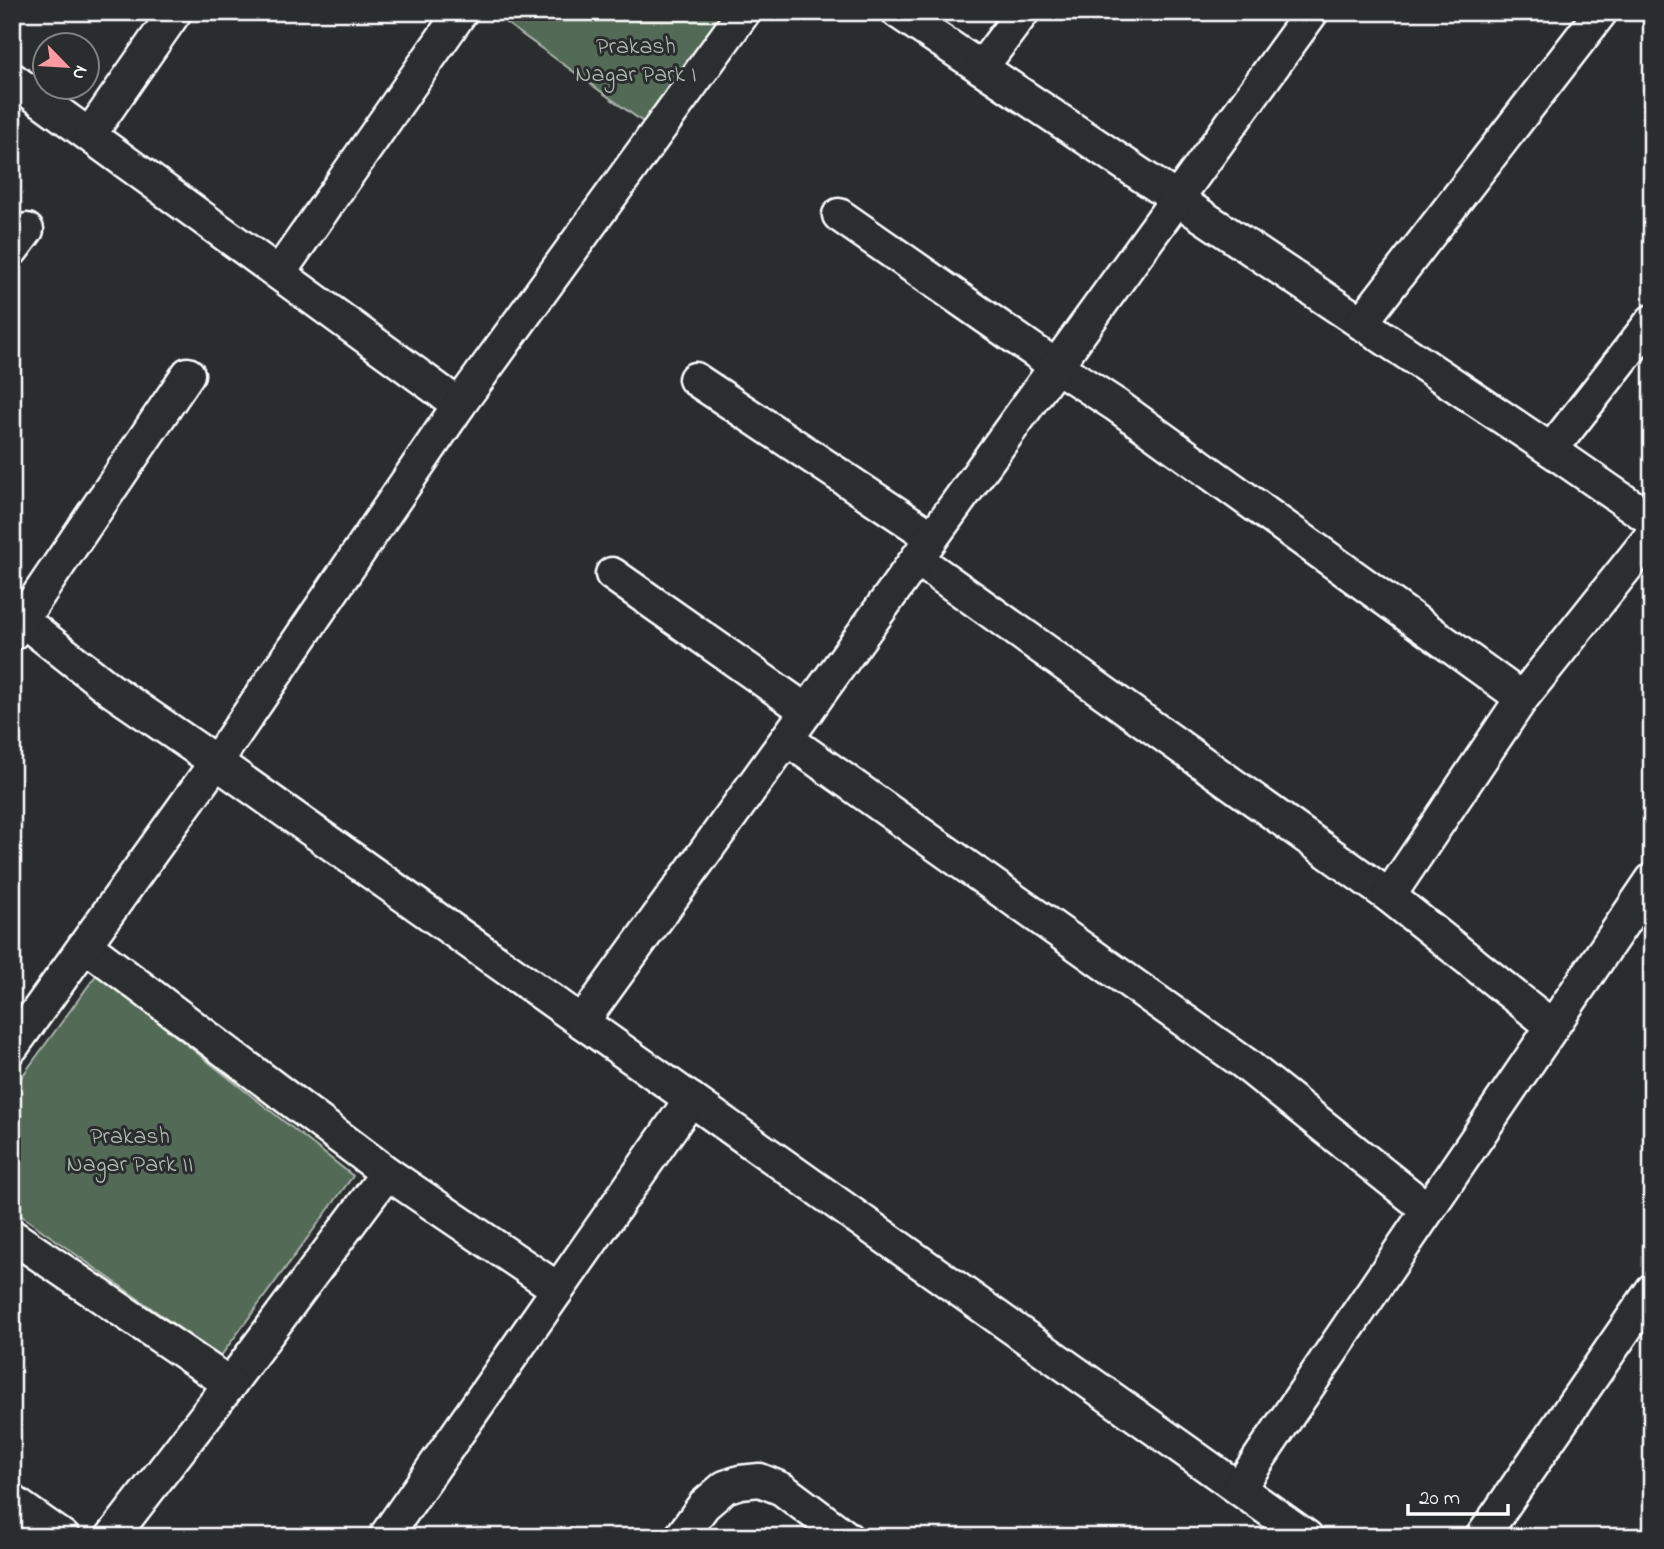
<svg xmlns="http://www.w3.org/2000/svg" width="1664" height="1549" viewBox="0 0 1664 1549" font-family="'Indie Flower',sans-serif">
  <style>
    .green { fill: #536a57; stroke: #a9b4ab; stroke-width: 2 }
    .lines { fill: none; stroke-linecap: round; stroke-linejoin: round }
    .minor-casing { stroke: #fff; stroke-width: 37 }
    .minor { stroke: #2a2d2e; stroke-width: 32 }
    .labels { text-anchor: middle; stroke-width: 6; stroke-linejoin: round; paint-order: stroke }
    .park-label { font-size: 24px; fill: #b2bcb3; stroke: #2a2d2e }
  </style>
  <rect width="100%" height="100%" fill="#2a2d2e"/>
  <filter id="ink" filterUnits="userSpaceOnUse"><feTurbulence type="fractalNoise" baseFrequency=".0143" numOctaves="2"/><feDisplacementMap in="SourceGraphic" scale="14" xChannelSelector="R" yChannelSelector="G"/><feConvolveMatrix kernelMatrix="1 2 1 2 8 2 1 2 1" color-interpolation-filters="sRGB"/></filter>
  <g filter="url(#ink)">
    <g class="green">
      <path d="M491,12H725L646,124Z"/>
      <path d="M97,974L353,1176L220,1357L12,1209V1090Z"/>
    </g>
    <g class="lines">
      <defs>
        <g id="minor">
          <path d="M898,12L1551,450L1652,520"/>
          <path d="M981,68L1023,12"/>
          <path d="M12,79L459,405"/>
          <path d="M90,134L175,12"/>
          <path d="M839,215L1056,366L1116,405L1522,698"/>
          <path d="M12,250L27,230"/>
          <path d="M279,273L461,12"/>
          <path d="M1361,323L1601,12"/>
          <path d="M695,379L932,537"/>
          <path d="M1551,450L1652,321"/>
          <path d="M917,559L1389,896L1552,1026"/>
          <path d="M612,574L807,711"/>
          <path d="M12,612L111,690L216,762L1307,1537"/>
          <path d="M12,634L188,374"/>
          <path d="M787,739L1244,1063L1427,1209"/>
          <path d="M1389,896L1522,698L1652,535"/>
          <path d="M85,945L387,1173L230,1384L112,1537"/>
          <path d="M582,1022L1312,12"/>
          <path d="M12,1047L216,762L459,405L744,12"/>
          <path d="M387,1173L558,1289"/>
          <path d="M12,1236L230,1384"/>
          <path d="M1239,1488L1652,880"/>
          <path d="M12,1501L63,1537"/>
          <path d="M385,1537L691,1099"/>
          <path d="M681,1537L704,1505L725,1487L740,1482L760,1480L782,1489L846,1537"/>
          <path d="M1482,1537L1652,1290"/>
        </g>
      </defs>
      <use href="#minor" class="minor-casing"/>
      <use href="#minor" class="minor"/>
    </g>
  </g>
  <g class="labels">
    <g class="park-label">
      <text x="636" y="53">Prakash<tspan x="636" dy="28">Nagar Park I</tspan></text>
      <text x="130" y="1143">Prakash<tspan x="130" dy="28">Nagar Park II</tspan></text>
    </g>
  </g>
  <rect width="1664" height="1549" fill="none" stroke="#2a2d2e" stroke-width="42"/>
  <rect x="21" y="21" width="1622" height="1507" fill="none" stroke="#fff" stroke-width="2.5" filter="url(#ink)"/>
  <g transform="translate(66 66) rotate(115)"><circle r="33" fill="#2a2d2e" stroke="#7f8182" stroke-width="2"/>
  <path d="M0-5L12 26L0 18L-12 26Z" fill="#ff9aa2"/>
  <text y="-10" font-size="19" font-weight="bold" text-anchor="middle" fill="#ffffff">N</text>
  </g>
  <path d="M1408 1504v10h100v-10" fill="none" stroke="#ffffff" stroke-width="3.5"/>
  <text x="1419" y="1504" font-size="21" fill="#ffffff" stroke="#2a2d2e" stroke-width="5" paint-order="stroke">20 m</text>
</svg>
